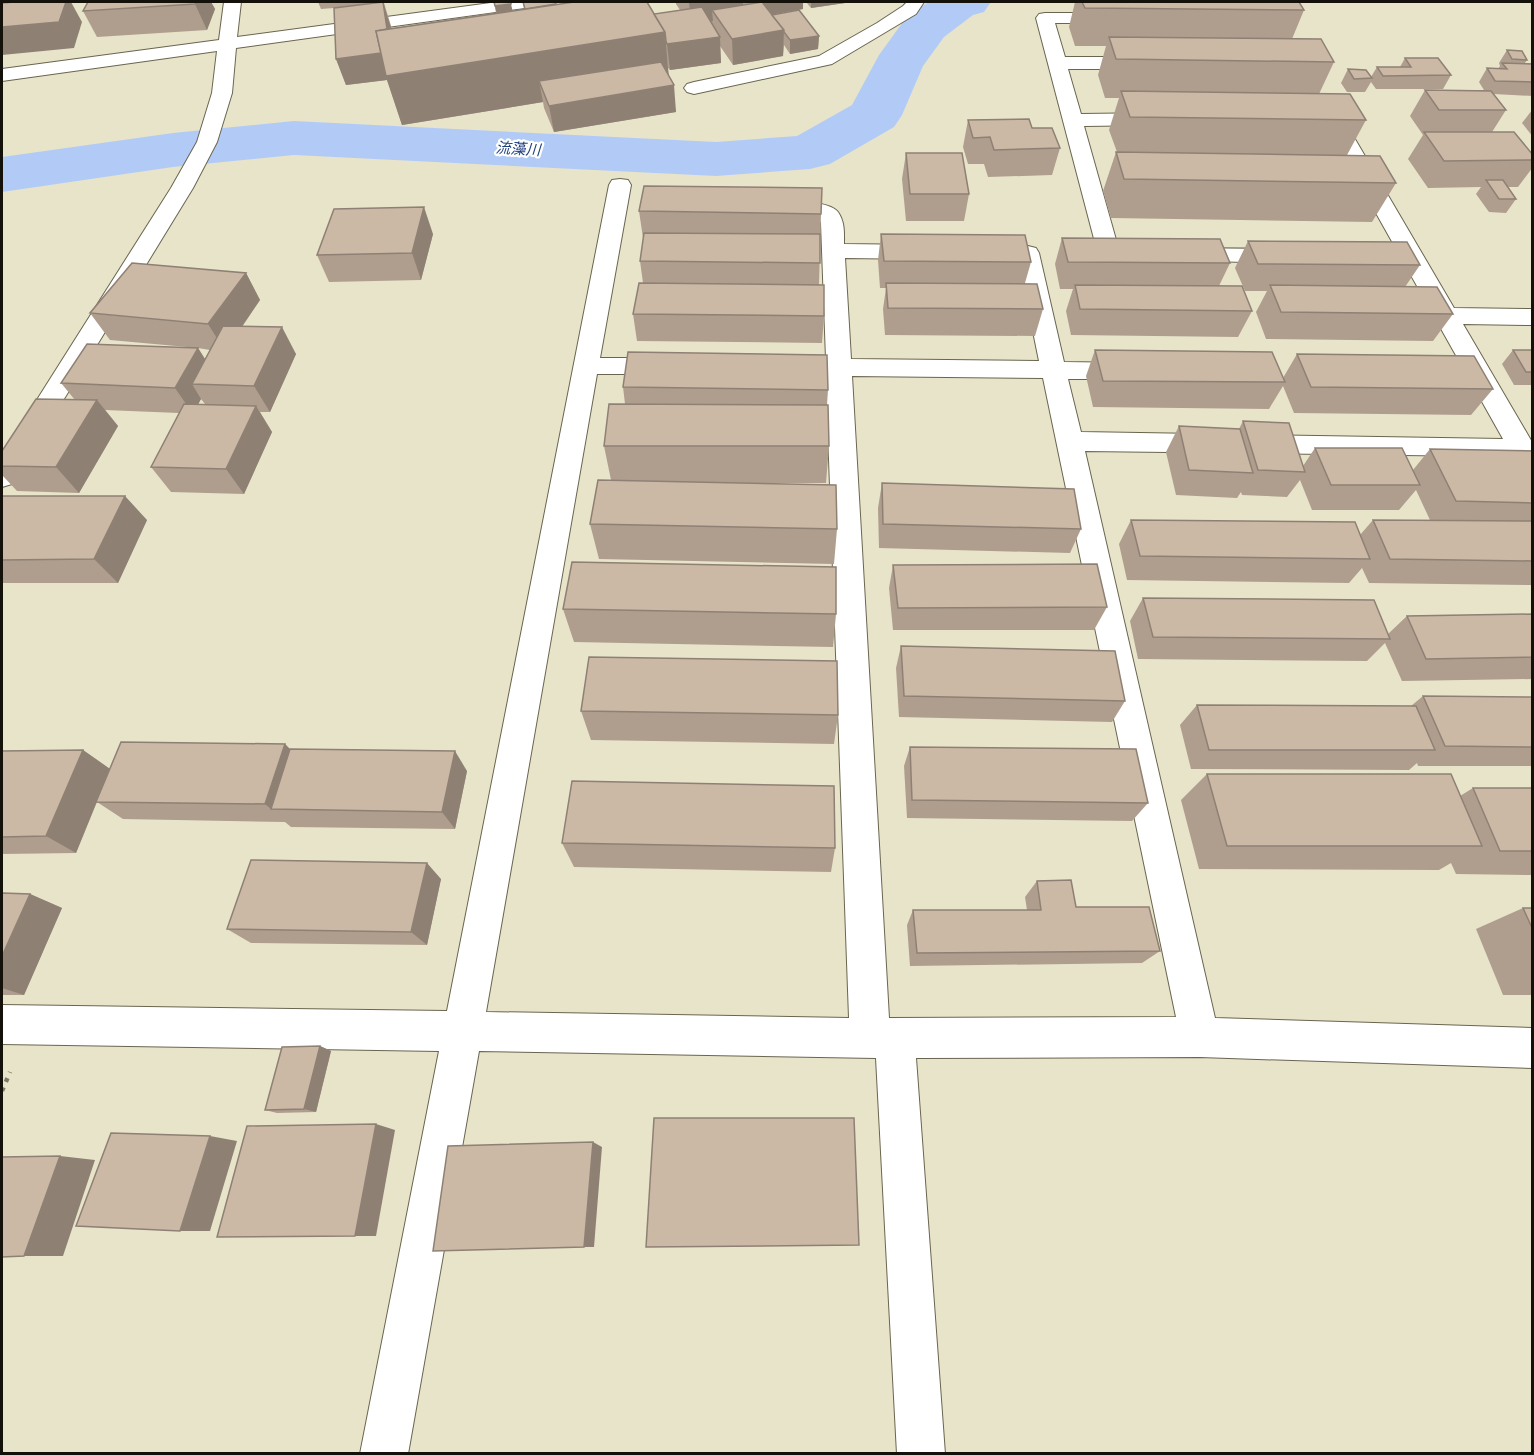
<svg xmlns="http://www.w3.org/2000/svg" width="1534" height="1455" viewBox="0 0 1534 1455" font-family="'Asap Condensed','Noto Sans JP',sans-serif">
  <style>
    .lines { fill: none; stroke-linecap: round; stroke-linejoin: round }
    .river { fill: #b2cbf6; fill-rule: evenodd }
    .minor-casing { stroke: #69654f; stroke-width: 2 }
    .path { stroke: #7d7a69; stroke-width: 4.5; stroke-dasharray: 4 6; stroke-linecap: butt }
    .minor { fill: #fff; fill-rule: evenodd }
    .wall { fill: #af9e8e; fill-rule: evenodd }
    .shaded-wall { fill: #8e8174 }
    .building { fill: #cbb8a5; stroke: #8e8174; stroke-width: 1.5 }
    .labels { text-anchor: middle; stroke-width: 4.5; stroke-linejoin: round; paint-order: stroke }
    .far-water-label { font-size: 15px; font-style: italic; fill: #1e3f7e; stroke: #fff }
  </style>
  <rect width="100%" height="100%" fill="#e8e4ca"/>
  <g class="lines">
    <path class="river" d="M929,2H991L984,12L973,15L944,37L923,66L902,115L894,127L830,164L810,169L716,176L294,155L173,167L2,192V157L173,133L294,121L716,142L797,136L852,105L879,55L908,15Z"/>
    <defs>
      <g id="minor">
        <path d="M224,2H241L237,37L498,2H541L538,6L532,7L236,48L232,93L217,142L193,188L12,484L2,487V455L171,188L197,142L212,93L217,51L2,81V69L219,40Z"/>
        <path d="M907,2H924L916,14L832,64L694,94L687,92L684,88L687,84L694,82L819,56L877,23L903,6Z"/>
        <path d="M1045,13H1116L1122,14L1125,18L1122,22L1116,23H1055L1065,57H1147L1154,59L1156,63L1154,67L1147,69H1068L1081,114L1158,113L1165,115L1168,119L1165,123L1158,125L1084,126L1120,254L1117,259L1109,261L1101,259L1098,254L1036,18L1039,14Z"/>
        <path d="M1328,104L1335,106L1338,110L1454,308L1532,309V325L1463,324L1532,442V475L1522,472L1515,459L1479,456L1085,451L1215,1018L1532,1028V1068L1200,1057L916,1058L945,1454H897L876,1058L479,1051L408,1454H360L439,1051L2,1044V1005L447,1011L609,185L612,180L620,179L628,180L631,185L600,358H672L681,360L685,366L681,372L672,374H597L486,1012L849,1018L826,375L808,373L804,367L808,361L826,359L821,223L819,218C803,212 786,217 769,213L766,208L769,203C784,200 829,200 838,212C845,222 844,233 844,244L923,245L931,247L934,252L931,257L923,259L845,258L851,359L1039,361L1017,253L1020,248L1028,246L1036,248L1039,253L1064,362L1134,363L1143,365L1147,371L1143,377L1134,379H1068L1081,432L1503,439L1318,110L1321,106ZM852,376L1043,378L1176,1017L889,1018Z"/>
        <path d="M1181,248L1285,249L1293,251L1296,256L1293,261L1285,263L1173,260L1170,255L1173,250Z"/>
      </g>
    </defs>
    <use href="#minor" class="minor-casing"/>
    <path class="path" d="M2,1091L10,1072"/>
    <use href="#minor" class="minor"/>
  </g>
  <g class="wall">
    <path d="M88,2H211L215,9L207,30L97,37L83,11Z"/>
    <path d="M318,2H370V4L382,2H408L384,3L392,29L496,13L494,2L513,11L524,9L523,2H555L556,4L654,14L680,10L676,4V2H803V9L772,14L819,36L818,49L790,54L784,45L783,56L733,65L720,46L721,63L670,70L668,68L669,76L676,112L554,132L544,108L543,102L402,125L387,80L346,85L336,59L334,8L321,9Z"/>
    <path d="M806,2H852L811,8Z"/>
    <path d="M1075,2H1299L1304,10L1292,39L1334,62L1319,94L1366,120L1347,155L1396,183L1372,222L1111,218L1103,191L1116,152H1117L1109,130L1119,98H1105L1098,75L1106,46H1075L1069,27Z"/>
    <path d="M1507,50L1527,60L1525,63L1533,64V96L1494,94L1506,110L1492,132L1533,155V167L1518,187H1508L1516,199L1506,213L1489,212L1476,194L1481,187L1428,188L1408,159L1423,135L1410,116L1425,90H1484L1479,82L1487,68L1498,69L1500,66L1499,63Z"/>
    <path d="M1405,58L1451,75L1443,89H1376L1371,82L1365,92H1347L1341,83L1348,69L1371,77L1377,67H1400Z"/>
    <path d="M1532,110H1533V137L1522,123Z"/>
    <path d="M968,120L1032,128L1060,148L1052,175L988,177L984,164H968L963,147Z"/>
    <path d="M906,153L969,194L964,221H906L902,179Z"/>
    <path d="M639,211L821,214L819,285L824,316L822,343L637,341L633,314L643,283L640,261L644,238H643Z"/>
    <path d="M433,234L421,280L329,282L317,255Z"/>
    <path d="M881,234L1031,262L1025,283L1043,309L1035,336L885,335L883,309L886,288H880L878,260Z"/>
    <path d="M1062,238L1230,263L1219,286L1252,311L1238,337L1071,335L1066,311L1073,289H1060L1055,264Z"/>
    <path d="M1248,241L1420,265L1405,287L1453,314L1433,341L1266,339L1256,312L1267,291H1245L1235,268Z"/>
    <path d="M246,273L260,300L242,327L296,354L270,412H260L272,432L244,494L171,492L151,467L179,413L105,410L118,426L79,493L17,491L2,475V451L75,400L61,383L198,348L110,340L90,313ZM198,348L210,350L205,359ZM201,399L205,404H198Z"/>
    <path d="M1095,350L1283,378L1297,354L1493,389L1471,415L1294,413L1283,386L1269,409L1093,407L1086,376Z"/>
    <path d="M1513,350H1533V385H1514L1502,364Z"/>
    <path d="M623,387L828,390L827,405L829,446L826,483H750L837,529L834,564L599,559L590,524L611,480L604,446L625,404Z"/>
    <path d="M1243,421L1303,466L1315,448L1413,470L1430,449L1533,451V585L1369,583L1362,568L1349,583L1127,580L1119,544L1131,520L1360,535L1373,520H1430L1416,490L1399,510H1312L1300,480L1287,497L1242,495L1241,492L1237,498L1176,495L1166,452L1179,426L1239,429Z"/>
    <path d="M882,483L1081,529L1070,553L879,548L878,508Z"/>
    <path d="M2,496L147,520L118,583H2Z"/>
    <path d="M893,565L1107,607L1094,630H893L889,588Z"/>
    <path d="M1143,598L1388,634L1407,616L1533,614V679L1402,681L1385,643L1367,661L1138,659L1130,621Z"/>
    <path d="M563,609L836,614L833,647L574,642Z"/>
    <path d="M901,646L1125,701L1112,722L899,717L896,668Z"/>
    <path d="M1423,696L1533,697V766H1418L1417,763L1409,770L1191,769L1180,725L1197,705L1411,706Z"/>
    <path d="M581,711L838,715L834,744L591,740Z"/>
    <path d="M285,744L290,749L467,771L455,829L291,827L285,822L123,819L97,802L76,853L2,854V751L83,750L110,769Z"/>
    <path d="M910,747L1148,803L1132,821L907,818L904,766Z"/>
    <path d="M1207,774L1460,796L1473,788H1533V875L1456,874L1451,863L1439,870L1199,869L1181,800Z"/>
    <path d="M562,843L835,848L831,872L574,867Z"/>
    <path d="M441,879L427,945L251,943L227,929Z"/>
    <path d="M1037,881L1076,907L1160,951L1142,963L910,966L907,925L913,910H1027L1025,897Z"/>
    <path d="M2,893L30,894L62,908L24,995H2Z"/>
    <path d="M1523,908H1533V995H1503L1476,929Z"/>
    <path d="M320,1046L331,1051L316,1112L277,1113L265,1110Z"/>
  </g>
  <g class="shaded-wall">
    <path d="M66,2H71L82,22L74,48L2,55V27Z"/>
    <path d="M196,2H211L215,9L207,30L195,4Z"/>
    <path d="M383,2L391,28L397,74L665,32L669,81H539L543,102L402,125L387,80L346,85L336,59Z"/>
    <path d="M689,2H743V16L712,10L713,21L691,25Z"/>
    <path d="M754,2H803V9L754,18Z"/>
    <path d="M811,2H852L811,8Z"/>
    <path d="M511,4L514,17L498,19L495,6Z"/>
    <path d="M784,30L783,56L733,65L732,39Z"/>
    <path d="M819,36L818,49L790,54V40Z"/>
    <path d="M720,37L721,63L670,70L667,44Z"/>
    <path d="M674,85L676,112L554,132L549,106Z"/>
    <path d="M424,207L433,234L421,280L412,253Z"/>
    <path d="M246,273L260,300L225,351L208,324Z"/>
    <path d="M282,327L296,354L270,412L254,386Z"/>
    <path d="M198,348L215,375L192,384L201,399L193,414L175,388Z"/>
    <path d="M97,400L118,426L79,493L56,467Z"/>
    <path d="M256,406L272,432L244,494L226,469Z"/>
    <path d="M125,496L147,520L118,583L94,559Z"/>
    <path d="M285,744L304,764L271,809L265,804Z"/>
    <path d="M83,750L110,769L76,853L46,836Z"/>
    <path d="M455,751L467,771L455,829L442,812Z"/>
    <path d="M427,863L441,879L427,945L411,932Z"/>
    <path d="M30,894L62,908L24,995L2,988V956Z"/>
    <path d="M320,1046L331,1051L316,1112L304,1109Z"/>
    <path d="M376,1124L395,1130L376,1236H355Z"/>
    <path d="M210,1136L237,1141L210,1231H180Z"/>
    <path d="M593,1142L602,1147L594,1247H584Z"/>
    <path d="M60,1156L95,1160L63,1256H24Z"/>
  </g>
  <g class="building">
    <path d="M14,2H66L59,22L2,27V3Z"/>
    <path d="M88,2H196L195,4L83,11Z"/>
    <path d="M383,2L387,29L376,31L381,53L336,59L334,8Z"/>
    <path d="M494,2H511V4L495,6Z"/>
    <path d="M523,2H555L556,4L525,9Z"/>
    <path d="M574,2H647L665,32L386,76L376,31Z"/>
    <path d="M762,2L784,30L732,39L712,10Z"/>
    <path d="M1082,2H1299L1304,10L1085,8Z"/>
    <path d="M702,7L720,37L667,44L666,41L665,32L654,14Z"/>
    <path d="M799,10L819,36L790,40L784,32V30L772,15Z"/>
    <path d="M1109,37L1321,39L1334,62L1116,59Z"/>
    <path d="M1507,50L1522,51L1527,60L1512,59Z"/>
    <path d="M1405,58H1438L1451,75L1383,76L1377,67H1411Z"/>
    <path d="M661,62L674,85L549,106L539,81Z"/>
    <path d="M1502,63L1533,64V82L1495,81L1487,68L1507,69Z"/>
    <path d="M1348,69L1366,70L1372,78L1354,79Z"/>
    <path d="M1425,90L1491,91L1506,110H1439Z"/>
    <path d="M1121,91L1350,94L1366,120L1130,117Z"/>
    <path d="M1029,119L1032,128H1052L1060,148L994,150L990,137L973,138L968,120Z"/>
    <path d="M1424,132H1514L1533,155V160L1444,161Z"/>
    <path d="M1116,152L1380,156L1396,183L1124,179Z"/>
    <path d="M906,153H962L969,194H910Z"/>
    <path d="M1486,180H1503L1516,199H1499Z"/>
    <path d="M644,186L822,188L821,214L639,211Z"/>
    <path d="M424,207L412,253L317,255L334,209Z"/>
    <path d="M644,233L820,234V263L640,261Z"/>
    <path d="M881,234L1025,235L1031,262L884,261Z"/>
    <path d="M1062,238L1220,239L1230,263L1068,262Z"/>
    <path d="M1248,241L1407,242L1420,265L1258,264Z"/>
    <path d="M132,263L246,273L208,324L90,313Z"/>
    <path d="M639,283L824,285V316L633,314Z"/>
    <path d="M886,283L1037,284L1043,309L888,308Z"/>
    <path d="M1075,285L1242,286L1252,311L1080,309Z"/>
    <path d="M1270,285L1437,287L1453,314L1281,312Z"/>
    <path d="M223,326L282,327L254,386L192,384Z"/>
    <path d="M87,344L198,348L175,388L61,383Z"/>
    <path d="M1095,350L1272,352L1285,382L1103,381Z"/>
    <path d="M1513,350H1533V372H1526Z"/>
    <path d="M628,352L827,355L828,390L623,387Z"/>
    <path d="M1297,354L1474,356L1493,389L1311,387Z"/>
    <path d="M36,399L97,400L56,467L2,466V451Z"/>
    <path d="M184,404L256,406L226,469L151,467Z"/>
    <path d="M609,404L828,405L829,446H604Z"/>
    <path d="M1243,421L1289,423L1305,472L1258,470Z"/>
    <path d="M1179,426L1240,429L1253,473L1189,470Z"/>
    <path d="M1315,448H1402L1420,485H1331Z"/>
    <path d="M1430,449L1533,451V503L1456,501Z"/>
    <path d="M598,480L836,485L837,529L590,524Z"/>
    <path d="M882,483L1074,489L1081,529L883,524Z"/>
    <path d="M2,496H125L94,559L2,560Z"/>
    <path d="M1131,520L1355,522L1370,559L1140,556Z"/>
    <path d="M1373,520L1533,521V561L1390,559Z"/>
    <path d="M572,562L836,567V614L563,609Z"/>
    <path d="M1097,564L1107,607L898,608L893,565Z"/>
    <path d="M1143,598L1374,600L1390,639L1153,637Z"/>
    <path d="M1533,614V657L1426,659L1407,616Z"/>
    <path d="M901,646L1115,651L1125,701L904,696Z"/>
    <path d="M589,657L837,661L838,715L581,711Z"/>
    <path d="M1423,696L1533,697V747L1445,746Z"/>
    <path d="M1197,705L1416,706L1435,750H1209Z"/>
    <path d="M121,742L285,744L265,804L96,802Z"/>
    <path d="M910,747L1136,749L1148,803L912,800Z"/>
    <path d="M290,749L455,751L442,812L271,809Z"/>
    <path d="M83,750L46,836L2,837V751Z"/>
    <path d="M1207,774H1451L1482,846H1227Z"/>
    <path d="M572,781L834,786L835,848L562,843Z"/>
    <path d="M1473,788H1533V851H1500Z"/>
    <path d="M251,860L427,863L411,932L227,929Z"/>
    <path d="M1071,880L1076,907H1149L1160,951L917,953L913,910H1041L1037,881Z"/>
    <path d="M2,893L30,894L2,956Z"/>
    <path d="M1523,908H1533V930Z"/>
    <path d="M320,1046L304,1109L265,1110L282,1047Z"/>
    <path d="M654,1118H854L859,1245L646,1247Z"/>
    <path d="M376,1124L355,1236L217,1237L247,1126Z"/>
    <path d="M111,1133L210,1136L180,1231L76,1226Z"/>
    <path d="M593,1142L584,1247L433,1251L448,1146Z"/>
    <path d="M60,1156L24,1256L2,1257V1157Z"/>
  </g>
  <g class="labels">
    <g class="far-water-label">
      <text transform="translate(518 149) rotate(3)" y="5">流藻川</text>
    </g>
  </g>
  <rect width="1534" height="1455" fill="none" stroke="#131109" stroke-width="6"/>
</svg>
